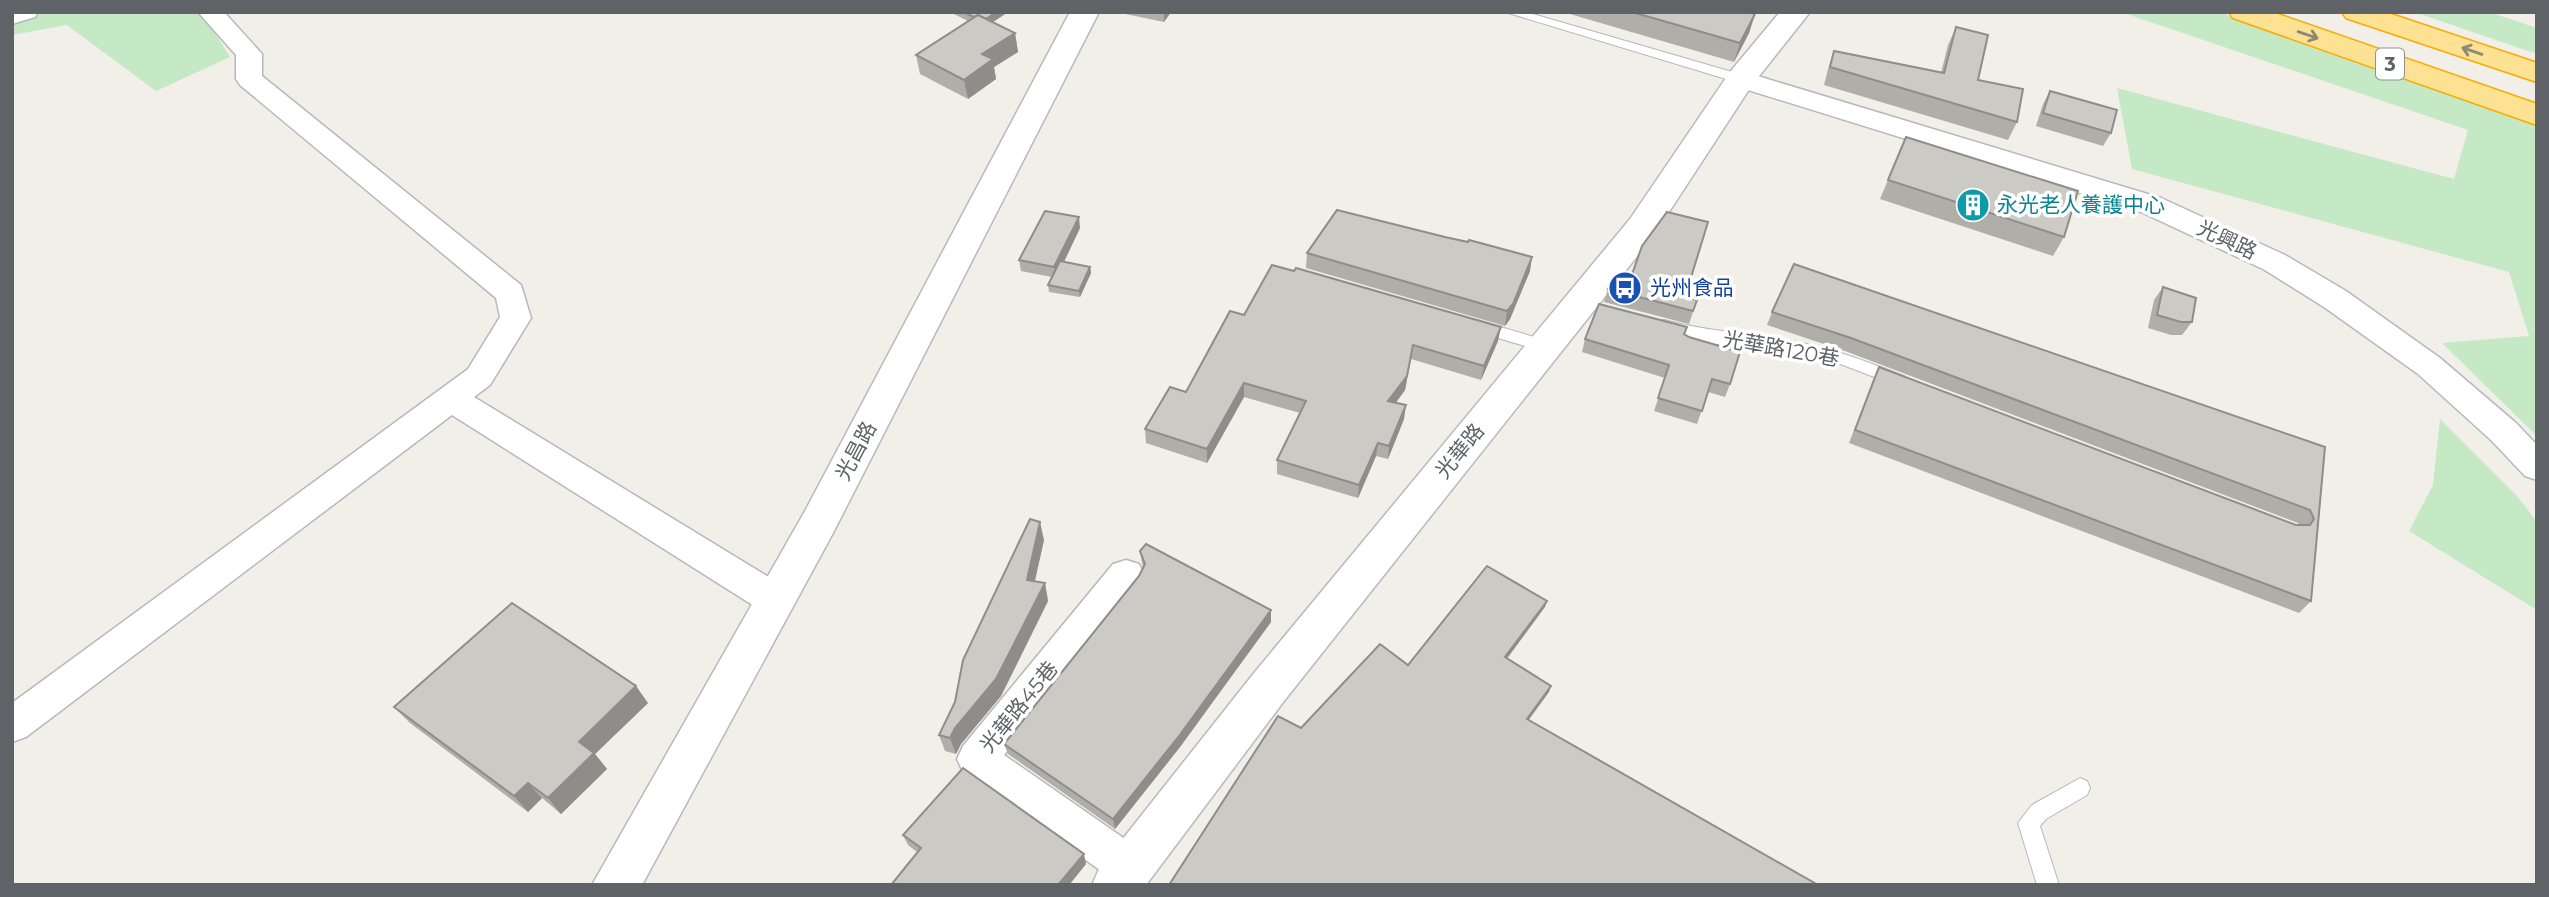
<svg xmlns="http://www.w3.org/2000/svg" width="2549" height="897" viewBox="0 0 2549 897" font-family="Montserrat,'Noto Sans TC',sans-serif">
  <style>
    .green { fill: #c5e8c5 }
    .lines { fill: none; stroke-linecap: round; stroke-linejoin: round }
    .lane-casing { stroke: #b5b8bc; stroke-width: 2 }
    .street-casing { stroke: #b5b8bc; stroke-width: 3 }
    .secondary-casing { stroke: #b6babf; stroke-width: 3 }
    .highway-casing { stroke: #f9ab00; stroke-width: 3 }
    .lane { fill: #fff; fill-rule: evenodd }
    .street { fill: #fff; fill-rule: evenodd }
    .secondary { fill: #fff; fill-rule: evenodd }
    .highway { fill: #fde293; fill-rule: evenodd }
    .wall { fill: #afaea9 }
    .shaded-wall { fill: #8f8d8a }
    .building { fill: #cccac5; stroke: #8f8d8a; stroke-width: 2 }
    .oneway { stroke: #8e8975 }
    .labels { text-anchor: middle; stroke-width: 7; stroke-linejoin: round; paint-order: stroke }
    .shield { fill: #fff; stroke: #8f9295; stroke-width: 2 }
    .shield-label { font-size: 19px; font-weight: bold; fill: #5f6368 }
    .culture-label { font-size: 21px; fill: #0d838f; stroke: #fff; text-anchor: start }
    .street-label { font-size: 21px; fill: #5f6368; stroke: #fff }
    .transit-label { font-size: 21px; fill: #164399; stroke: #fff; text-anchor: start }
  </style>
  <rect width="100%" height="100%" fill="#f1efe8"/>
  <g class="green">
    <path d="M39,12H198L205,17L230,57L156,91L67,25L12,35V22Z"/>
    <path d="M2121,12H2218L2537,124V436L2442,343L2529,336L2509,272L2132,169L2117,88L2454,179L2468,130Z"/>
    <path d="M2414,12H2489L2537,28V54Z"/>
    <path d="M2440,419L2517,496L2537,522V610L2409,531L2433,485Z"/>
  </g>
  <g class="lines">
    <defs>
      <g id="lane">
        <path d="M1505,12H1526L1746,76L1748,79L1746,82H1736Z"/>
        <path d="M1477,320L1551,342L1553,346L1545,352L1471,330L1469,326L1471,322Z"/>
        <path d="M1664,320C1707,331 1743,333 1786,340C1827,346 1865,361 1904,376L1906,380L1898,386L1835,362L1787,352L1706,343L1658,330L1656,326L1658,322Z"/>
        <path d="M2080,778L2087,781L2090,788L2087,795L2046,819L2040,826L2059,885H2037L2018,823L2032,805Z"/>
      </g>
      <g id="street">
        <path d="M12,12H38L35,17L12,24Z"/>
        <path d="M198,12H224L262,54V76L521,285L531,318L490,385L474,397L788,589L793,600L788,611L775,615L762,611L452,415L26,737L12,742V703L468,369L500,317L496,298L240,85L236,79V55Z"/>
        <path d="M1741,71L2161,198L2285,255L2346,291L2440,358L2516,423L2537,445V480L2525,476L2492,441L2418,374L2324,307L2263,269L2141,212L1732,85L1728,79L1732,73Z"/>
        <path d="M1126,560L1139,564L1144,575L1139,586L1004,755L1145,853L1151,867L1145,881L1135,885L1115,881L963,772L957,759L963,746L1113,564Z"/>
      </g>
      <g id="secondary">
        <path d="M1070,12H1099L833,533L642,885H592L805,511Z"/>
        <path d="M1780,12H1810L1752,85L1654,235L1284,701L1146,885H1092L1099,869L1254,673L1630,219L1730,72Z"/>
      </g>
      <g id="highway">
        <path d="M2229,12H2272L2537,104V125L2233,18Z"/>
        <path d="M2342,12H2385L2537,63V82L2346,18Z"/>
      </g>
    </defs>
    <use href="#lane" class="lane-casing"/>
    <use href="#street" class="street-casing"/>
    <use href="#secondary" class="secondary-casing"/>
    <use href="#highway" class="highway-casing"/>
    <use href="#lane" class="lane"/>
    <use href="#street" class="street"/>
    <use href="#secondary" class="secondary"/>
    <use href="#highway" class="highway"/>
  </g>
  <g class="wall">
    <path d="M950,12H1008L993,22L1015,33L1018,52L994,67L996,79L968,99L920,74L916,55L968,21Z"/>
    <path d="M1116,12H1171L1164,22Z"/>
    <path d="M1563,12H1748L1755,14L1749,33L1734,62Z"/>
    <path d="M1956,27L1978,80L2017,122L2008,140L1824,85L1828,69L1834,51L1941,73L1948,45Z"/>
    <path d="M2050,91L2111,133L2103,146L2036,126L2043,104Z"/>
    <path d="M1906,137L2064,237L2053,256L1880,199Z"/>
    <path d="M1080,228L1064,262L1090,267L1091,273L1080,297L1049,292L1048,285L1052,277L1021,271L1019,260Z"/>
    <path d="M1307,253L1530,271L1510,319L1505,326L1306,268Z"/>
    <path d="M2163,287L2192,322L2182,335H2171L2148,328L2154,300Z"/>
    <path d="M1608,289L1685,297L1697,300L1689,324L1604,302Z"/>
    <path d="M1772,312L2325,447L2311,601L2299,613L1849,443L1873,380L1879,367L2296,525H2299L2298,523L1845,351L1767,325Z"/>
    <path d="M1244,315L1498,341L1481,380L1411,359L1405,390L1396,403L1404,419L1388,459L1376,456L1358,498L1277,474V460L1300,413L1244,397L1207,463L1146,443L1145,429L1186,392Z"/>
    <path d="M1684,335L1730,384L1725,397L1708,392L1697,424L1654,411L1665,378L1582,352L1585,339Z"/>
    <path d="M1044,540L1035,581L1045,583L1048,601L1001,696L961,744L956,754L945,751L939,735Z"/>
    <path d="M1140,551L1271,622L1180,747L1115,829L1008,754L1004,744L1139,576L1143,568Z"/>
    <path d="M648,703L595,754L607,769L561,814L542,798L528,812L410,723L394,707Z"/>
    <path d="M903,835L1086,864L1069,885H891L917,852L908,845Z"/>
  </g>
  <g class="shaded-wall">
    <path d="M996,12H1008L984,28L982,21Z"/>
    <path d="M1164,12H1171L1164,22Z"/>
    <path d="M1755,14L1749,33L1734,62L1740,43Z"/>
    <path d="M1015,33L1018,52L994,67L996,79L968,99L964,80L982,54Z"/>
    <path d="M1079,217L1080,228L1056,278L1054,267Z"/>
    <path d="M1532,257L1530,271L1510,319L1505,326L1507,311Z"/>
    <path d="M1090,267L1091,273L1080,297L1079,291Z"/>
    <path d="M1501,327L1498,341L1481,380L1484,366Z"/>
    <path d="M1413,345L1405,390L1387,414L1388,401Z"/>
    <path d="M1244,383V397L1207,463V449Z"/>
    <path d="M1406,405L1404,419L1388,459L1389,446Z"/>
    <path d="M1378,443L1376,456L1358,498L1359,485Z"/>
    <path d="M1040,522L1044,540L1031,597L1027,580Z"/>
    <path d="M1045,583L1048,601L1001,696L961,744L956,754L950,738L955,728Z"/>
    <path d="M1547,601L1545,607L1503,664L1505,657Z"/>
    <path d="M1271,610V622L1180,747L1115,829L1113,819Z"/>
    <path d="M636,686L648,703L595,754L607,769L561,814L548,798L579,742Z"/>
    <path d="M1551,686L1549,692L1525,725L1527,719Z"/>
    <path d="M528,783L542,798L528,812L514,796Z"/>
    <path d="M1084,854L1086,864L1069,885H1058Z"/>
  </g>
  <g class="building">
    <path d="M963,12H996L986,19L978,15L974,17Z"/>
    <path d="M1632,12H1748L1755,14L1740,43Z"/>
    <path d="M978,15L1015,33L982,54L993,59L964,80L916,55Z"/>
    <path d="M1956,27L1988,35L1978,80L2023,89L2017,122L1830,67L1834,51L1944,73Z"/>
    <path d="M2050,91L2117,110L2111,133L2043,113Z"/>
    <path d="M1906,137L2078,191L2064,237L1888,180Z"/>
    <path d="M1337,210L1445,237L1468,242L1469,240L1532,257L1513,304L1507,311L1307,253Z"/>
    <path d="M1045,211L1079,217L1054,267L1019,260Z"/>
    <path d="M1667,212L1708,222L1685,297L1697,300L1693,311L1608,289L1617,277L1630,280L1642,246Z"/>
    <path d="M1060,261L1090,267L1079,291L1048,285Z"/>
    <path d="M1794,264L2325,447L2311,601L1855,430L1879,367L2296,525H2310L2314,519L2310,510L1851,338L1772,312Z"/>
    <path d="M1272,265L1294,271L1296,268L1501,327L1484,366L1413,345L1407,376L1388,401L1406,405L1389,446L1378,443L1359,485L1277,460L1306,401L1244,383L1207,449L1145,429L1170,387L1186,392L1230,311L1244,315Z"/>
    <path d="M2163,287L2196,298L2192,322H2181L2157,315Z"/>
    <path d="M1599,304L1687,327L1684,334L1689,337L1740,352L1730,384L1712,379L1702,411L1658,398L1669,365L1585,339Z"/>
    <path d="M1030,519L1040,522L1027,580L1045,583L996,679L955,728L950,738L939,735L955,702L963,660Z"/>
    <path d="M1146,544L1271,610L1179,736L1113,819L1004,744L1139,576L1145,564L1140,551Z"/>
    <path d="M1487,566L1547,601L1505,657L1551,686L1527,719L1818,885H1169L1278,716L1301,728L1380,644L1408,665Z"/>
    <path d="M512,603L636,686L579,742L594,753L548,798L528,783L514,796L394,707Z"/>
    <path d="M963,768L1084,854L1058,885H891L921,848L903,835Z"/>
  </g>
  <defs><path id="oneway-shaft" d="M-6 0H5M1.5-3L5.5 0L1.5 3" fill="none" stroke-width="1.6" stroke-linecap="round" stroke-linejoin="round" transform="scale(1.75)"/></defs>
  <g class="oneway">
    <use href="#oneway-shaft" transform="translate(2308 35) rotate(19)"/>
    <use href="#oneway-shaft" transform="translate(2472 51) rotate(-161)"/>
  </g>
  <defs>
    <symbol id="building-disc" viewBox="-11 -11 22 22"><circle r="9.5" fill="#0f9aa8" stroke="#fff"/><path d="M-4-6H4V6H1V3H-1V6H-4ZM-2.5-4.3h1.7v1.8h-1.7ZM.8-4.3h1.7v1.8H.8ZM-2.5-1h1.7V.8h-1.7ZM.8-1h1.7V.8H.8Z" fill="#fff"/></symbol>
    <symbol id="bus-disc" viewBox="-11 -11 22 22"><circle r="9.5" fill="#1a4fb4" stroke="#fff"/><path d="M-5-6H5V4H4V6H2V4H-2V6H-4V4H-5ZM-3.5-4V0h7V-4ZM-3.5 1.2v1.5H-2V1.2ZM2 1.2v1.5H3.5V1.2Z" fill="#fff"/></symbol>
  </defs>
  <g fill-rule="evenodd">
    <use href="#building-disc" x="1954" y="186" width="38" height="38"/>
    <use href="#bus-disc" x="1606" y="269" width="38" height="38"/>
  </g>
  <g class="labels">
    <rect class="shield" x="2376" y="48.5" width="28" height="31" rx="5"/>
    <g class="shield-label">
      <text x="2390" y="71">3</text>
    </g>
    <g class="culture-label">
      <text x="1997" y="212">永光老人養護中心</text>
    </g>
    <g class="street-label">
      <text transform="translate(2227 240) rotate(25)" y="7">光興路</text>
      <text transform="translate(1781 349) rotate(10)" y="7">光華路120巷</text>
      <text transform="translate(856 451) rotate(-62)" y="7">光昌路</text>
      <text transform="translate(1460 451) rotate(-51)" y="7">光華路</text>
      <text transform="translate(1019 707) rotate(-51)" y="7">光華路45巷</text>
    </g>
    <g class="transit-label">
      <text x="1650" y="295">光州食品</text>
    </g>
  </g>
  <rect width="2549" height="897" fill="none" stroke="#5f6368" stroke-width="28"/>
</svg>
